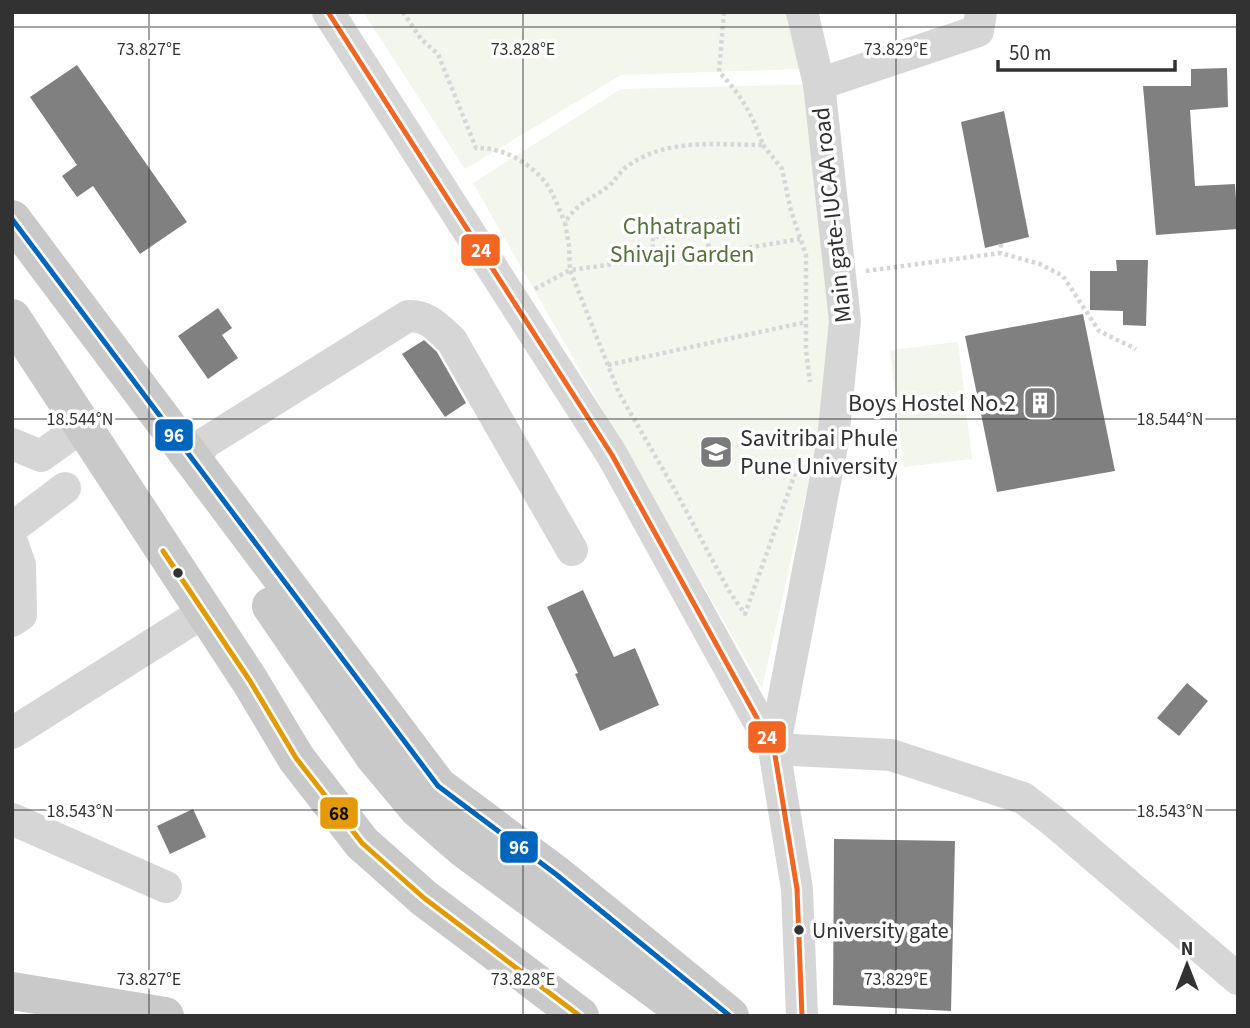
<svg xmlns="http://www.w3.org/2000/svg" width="1250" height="1028" viewBox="0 0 1250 1028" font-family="'Source Sans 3',sans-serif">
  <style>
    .green { fill: #f2f6ed }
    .building { fill: #808080 }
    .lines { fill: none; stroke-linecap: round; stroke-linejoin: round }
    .path { stroke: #d6d6d6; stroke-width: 4.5; stroke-dasharray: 3.5 3.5; stroke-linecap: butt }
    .minor { stroke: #d6d6d6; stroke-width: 32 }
    .major { stroke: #c9c9c9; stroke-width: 38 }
    .bus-1-casing { stroke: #fff; stroke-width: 10 }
    .bus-2-casing { stroke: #fff; stroke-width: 10 }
    .bus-3-casing { stroke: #fff; stroke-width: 10 }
    .bus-1 { stroke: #f26522; stroke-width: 5 }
    .bus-2 { stroke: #0065bd; stroke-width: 5 }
    .bus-3 { stroke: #e39a05; stroke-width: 5 }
    .ticks { fill: none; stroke: #323232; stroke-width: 2; stroke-opacity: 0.45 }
    .bus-dot { fill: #323232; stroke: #fff; stroke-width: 2.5 }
    .labels { text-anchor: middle; stroke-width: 7; stroke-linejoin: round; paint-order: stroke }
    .bus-label { font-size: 22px; fill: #323232; stroke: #fff; text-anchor: start }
    .street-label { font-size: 24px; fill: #323232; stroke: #fff }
    .park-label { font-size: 24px; fill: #54733a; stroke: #fff }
    .poi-label { font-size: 24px; fill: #323232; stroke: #fff; text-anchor: end }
    .ticks-label { font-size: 18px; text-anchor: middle; fill: #323232; stroke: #fff; stroke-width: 7; stroke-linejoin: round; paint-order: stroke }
    .line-badge { stroke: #fff; stroke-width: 2.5 }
    .badge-label { font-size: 19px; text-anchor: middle; font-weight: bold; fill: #fff }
    .pale-badge-label { font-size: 19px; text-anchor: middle; font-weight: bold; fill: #111 }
  </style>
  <rect width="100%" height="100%" fill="#fff"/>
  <g class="green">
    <path d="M363,12H789L801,69L621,75L465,169Z"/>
    <path d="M819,84L845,321L762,688L473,183L621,89Z"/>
    <path d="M958,342L972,459L904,467L890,350Z"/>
  </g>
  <g class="building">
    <path d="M77,65L187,222L140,254L93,186L77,197L62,176L77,165L30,97Z"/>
    <path d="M1227,68L1228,107L1190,110L1195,186L1235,184L1238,229L1156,235L1143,86H1191V69Z"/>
    <path d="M1004,111L1029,237L985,248L961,122Z"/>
    <path d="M1116,260H1148L1146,326L1123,325V311L1090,310V271H1117Z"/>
    <path d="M218,308L232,328L222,335L238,358L208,379L178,336Z"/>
    <path d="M1083,314L1115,471L997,492L965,336Z"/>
    <path d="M424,340L437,352L466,403L445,417L402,354Z"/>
    <path d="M583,590L614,657L635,648L659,705L600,731L575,674L578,673L547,607Z"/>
    <path d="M1187,683L1208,701L1179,736L1157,718Z"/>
    <path d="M193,809L206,837L170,854L157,826Z"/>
    <path d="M834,839L955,841L951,1011L833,1005Z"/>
  </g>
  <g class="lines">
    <g class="path">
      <path d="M403,12L421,39L438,54L476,148C503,147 533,164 548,186C555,197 559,210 565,222"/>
      <path d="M763,145L782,169L791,211L806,255V350L810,382"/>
      <path d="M1001,244L1000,253L1040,264L1063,276L1099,331L1136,349"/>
      <path d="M866,271L1000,253"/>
      <path d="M535,289L570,270L569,246L565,222C579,202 588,201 606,188C614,183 618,174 625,168C665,137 716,145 763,145C752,114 742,96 719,72L724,12"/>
      <path d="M608,365L806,322"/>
      <path d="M800,460L745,614L729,591L676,492L619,393L570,270L652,259L653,237L704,230L711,254L800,239"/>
    </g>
    <g class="minor">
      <path d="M328,12L612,455L774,749L797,889L802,1016"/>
      <path d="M819,84L978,31L981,12"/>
      <path d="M12,444L41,456L84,425"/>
      <path d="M195,459L205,443L408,316C428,315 438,328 452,341L572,550"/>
      <path d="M12,528L65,488"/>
      <path d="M12,542L20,565L21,615L12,621"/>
      <path d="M12,733L204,612"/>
      <path d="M774,749L833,440L845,321L819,84L802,12"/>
      <path d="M774,749L891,755L1023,798L1053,821L1238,979"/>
      <path d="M12,819L166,887"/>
    </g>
    <g class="major">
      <path d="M12,219L438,786L557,875L730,1016"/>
      <path d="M12,318L250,681L296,758L362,843L424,898L580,1016"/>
      <path d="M271,606L373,755L418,809L464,849L691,1016"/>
      <path d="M12,991L165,1016"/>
    </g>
    <defs>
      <path id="bus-1" d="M328,12L612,455L774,749L797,889L802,1016"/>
      <path id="bus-2" d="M12,219L438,786L557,875L730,1016"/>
      <path id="bus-3" d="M163,551L250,681L296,758L362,843L424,898L580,1016"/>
    </defs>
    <use href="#bus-1" class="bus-1-casing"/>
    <use href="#bus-2" class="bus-2-casing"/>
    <use href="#bus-3" class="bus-3-casing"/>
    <use href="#bus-1" class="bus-1"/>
    <use href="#bus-2" class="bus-2"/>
    <use href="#bus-3" class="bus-3"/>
  </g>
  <path class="ticks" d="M149,12V1016M523,12V1016M896,12V1016M12,27H1238M12,419H1238M12,810H1238"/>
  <defs>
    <symbol id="building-square" viewBox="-11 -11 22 22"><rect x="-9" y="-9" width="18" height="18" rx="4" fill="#7a7a7a" stroke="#fff"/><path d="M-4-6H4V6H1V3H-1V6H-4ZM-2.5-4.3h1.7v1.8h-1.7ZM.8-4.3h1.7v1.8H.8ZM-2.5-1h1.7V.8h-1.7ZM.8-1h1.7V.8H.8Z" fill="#fff"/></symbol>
    <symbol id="university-square" viewBox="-11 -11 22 22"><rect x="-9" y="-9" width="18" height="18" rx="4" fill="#7a7a7a" stroke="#fff"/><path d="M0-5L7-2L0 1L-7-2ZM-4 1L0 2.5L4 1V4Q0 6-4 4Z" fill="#fff"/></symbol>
  </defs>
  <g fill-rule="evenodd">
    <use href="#building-square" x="1021" y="384" width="38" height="38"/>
    <use href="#university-square" x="697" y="433" width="38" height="38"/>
  </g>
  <g class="bus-dot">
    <circle cx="178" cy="573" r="6"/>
    <circle cx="799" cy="930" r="6"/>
  </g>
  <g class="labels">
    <g class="bus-label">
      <text x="812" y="938">University gate</text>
    </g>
    <g class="street-label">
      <text transform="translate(832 215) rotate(-96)" y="8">Main gate-IUCAA road</text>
    </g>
    <g class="park-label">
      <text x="682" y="234">Chhatrapati<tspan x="682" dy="28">Shivaji Garden</tspan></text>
    </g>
    <g class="poi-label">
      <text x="1016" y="411">Boys Hostel No.2</text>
      <text x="740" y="446" text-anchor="start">Savitribai Phule<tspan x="740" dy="28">Pune University</tspan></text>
    </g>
  </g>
  <g class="ticks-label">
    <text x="149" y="55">73.827°E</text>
    <text x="523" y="55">73.828°E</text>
    <text x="896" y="55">73.829°E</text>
    <text x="80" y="425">18.544°N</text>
    <text x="1170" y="425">18.544°N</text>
    <text x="80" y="817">18.543°N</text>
    <text x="1170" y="817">18.543°N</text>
    <text x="149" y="985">73.827°E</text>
    <text x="523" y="985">73.828°E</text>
    <text x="896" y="985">73.829°E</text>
  </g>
  <g class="line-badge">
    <rect x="460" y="233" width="41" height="34" rx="7" fill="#f26522"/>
    <rect x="154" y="418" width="40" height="34" rx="7" fill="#0065bd"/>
    <rect x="747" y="720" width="40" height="34" rx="7" fill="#f26522"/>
    <rect x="319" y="796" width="40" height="34" rx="7" fill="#e39a05"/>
    <rect x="499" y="830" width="40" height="34" rx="7" fill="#0065bd"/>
  </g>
  <g class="badge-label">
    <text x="481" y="257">24</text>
    <text x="174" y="442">96</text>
    <text x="767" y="744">24</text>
    <text x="519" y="854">96</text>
  </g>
  <g class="pale-badge-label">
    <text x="339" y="820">68</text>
  </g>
  <rect width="1250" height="1028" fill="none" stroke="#323232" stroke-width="28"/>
  <g transform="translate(1187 965)" stroke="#ffffff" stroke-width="5" paint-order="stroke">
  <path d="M0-5L12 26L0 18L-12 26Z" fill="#323232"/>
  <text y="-10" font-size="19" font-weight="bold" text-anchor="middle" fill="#323232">N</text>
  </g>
  <path d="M998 60v10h177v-10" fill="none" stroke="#323232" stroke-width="3.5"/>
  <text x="1009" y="60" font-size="21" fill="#323232" stroke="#ffffff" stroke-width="5" paint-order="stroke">50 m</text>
</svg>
